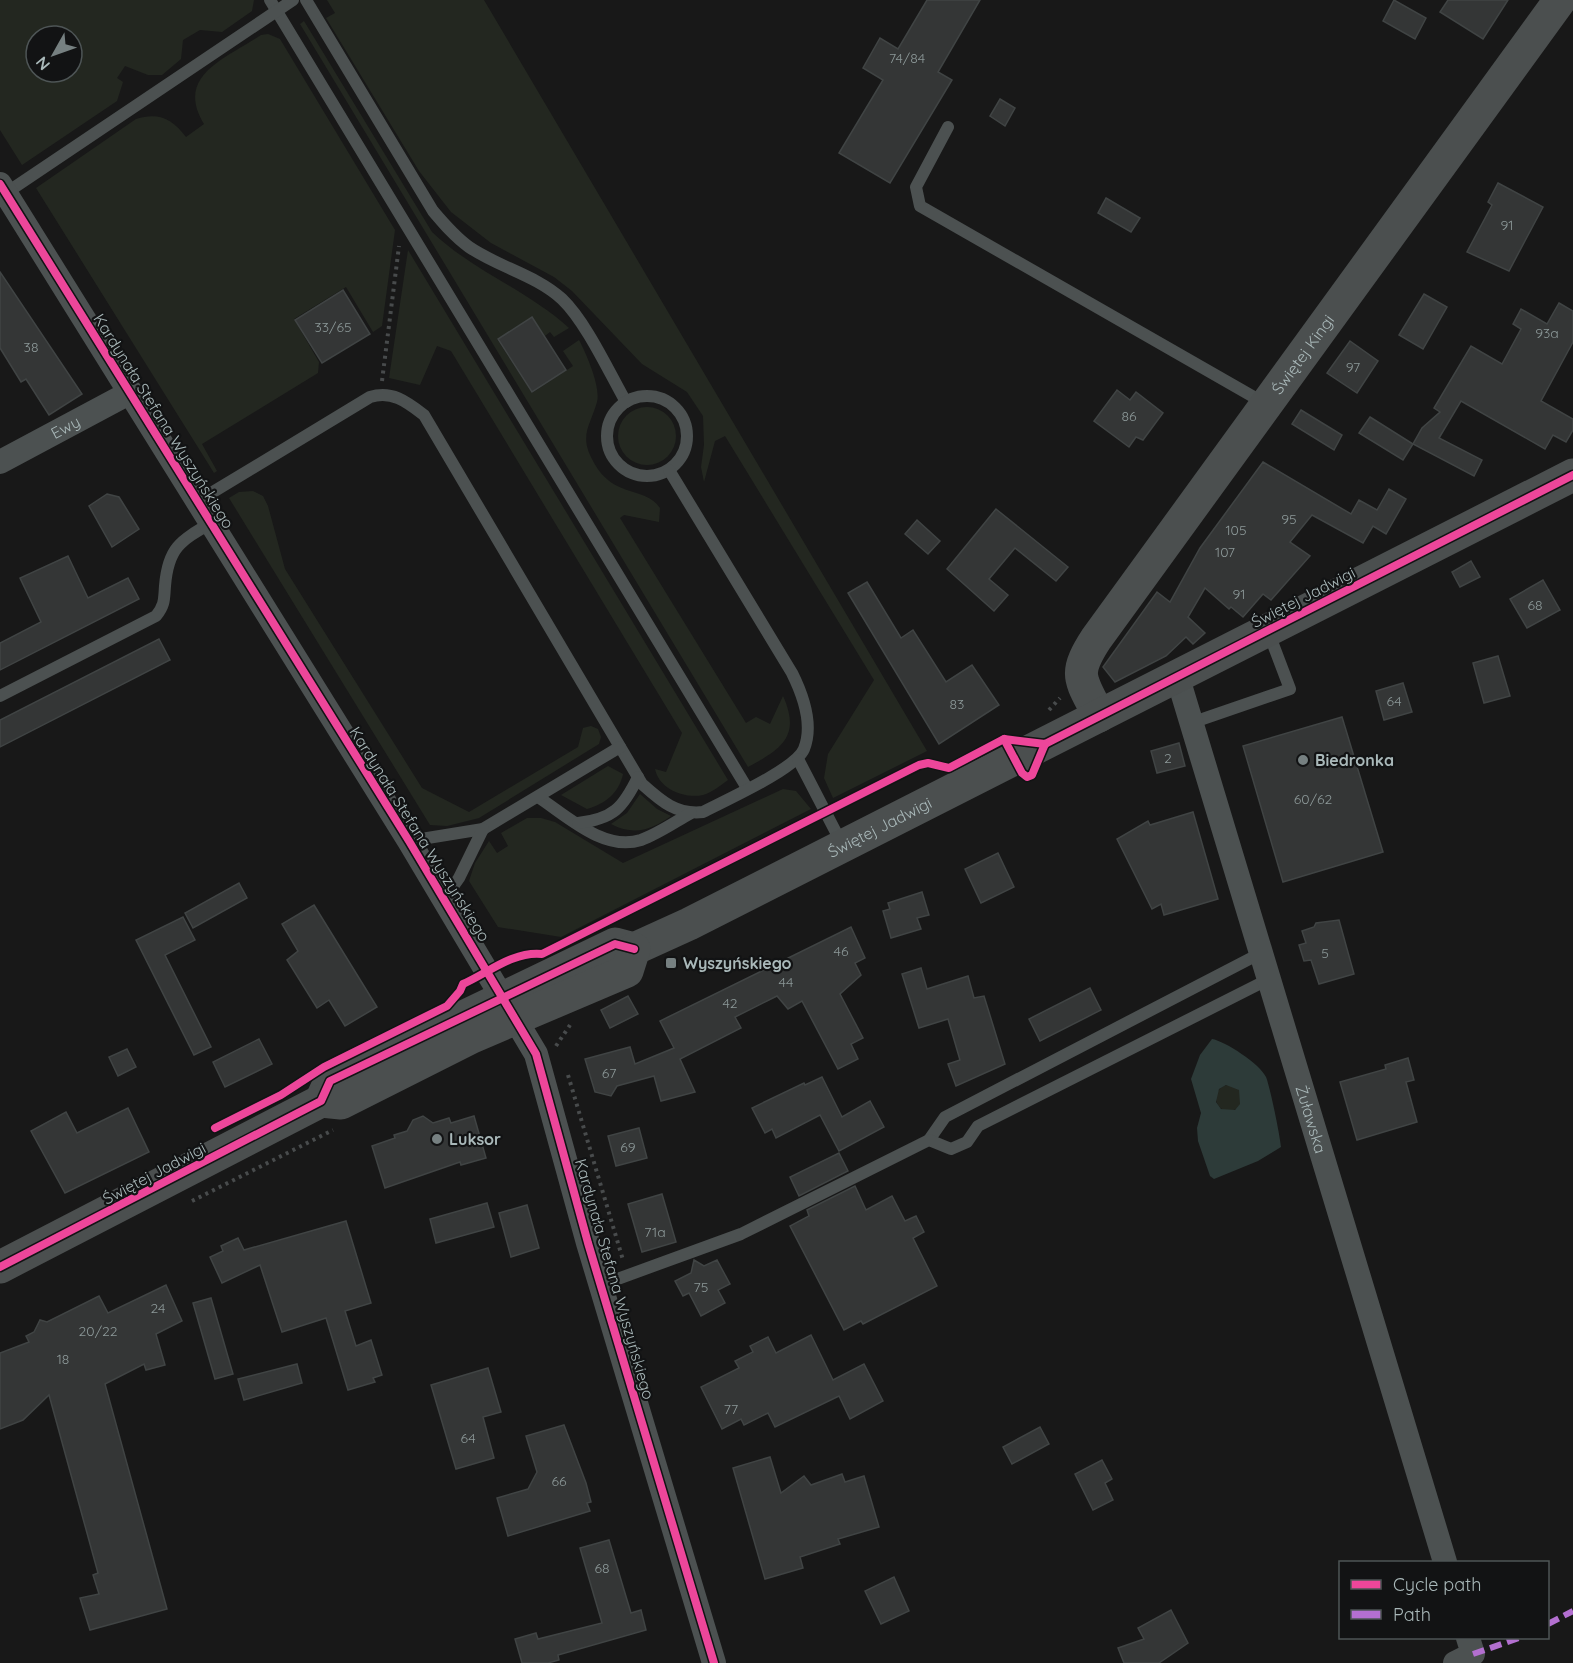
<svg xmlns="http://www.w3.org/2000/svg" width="1573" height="1663" viewBox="0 0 1573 1663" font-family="Quicksand,sans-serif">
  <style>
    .green { fill: #232720; fill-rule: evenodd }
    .water { fill: #2d3b39; fill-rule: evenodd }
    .building { fill: #343636; stroke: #404444; stroke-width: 1.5 }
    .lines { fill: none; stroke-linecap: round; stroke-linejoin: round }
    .path { stroke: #484b4c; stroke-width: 4; stroke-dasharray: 3 4.5; stroke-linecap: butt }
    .lane { stroke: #4c5151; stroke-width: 12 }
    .street { stroke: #4c5151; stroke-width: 24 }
    .secondary { stroke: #4b4f4f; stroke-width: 33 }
    .quiet { stroke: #b36fd0; stroke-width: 6; stroke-dasharray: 12 6; stroke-linecap: butt }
    .cycleway-casing { stroke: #121314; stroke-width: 11 }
    .cycleway { stroke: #ed469a; stroke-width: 8 }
    .poi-dot { fill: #768081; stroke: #121314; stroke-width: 2 }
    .labels { text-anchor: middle; stroke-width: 4.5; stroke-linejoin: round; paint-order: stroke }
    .number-label { font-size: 14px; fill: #8c9898 }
    .street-label { font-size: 16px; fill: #a9b8b9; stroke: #121314 }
    .poi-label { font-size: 16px; font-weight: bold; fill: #a9b8b9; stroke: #121314; text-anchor: start }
  </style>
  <rect width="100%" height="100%" fill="#181818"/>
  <g class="green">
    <path d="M0,0H254L252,11L222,32L200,30L183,40L181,59L162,75H148L125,66L117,78L123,82L117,101L22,165L0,130ZM36,36H72V72H36Z"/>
    <path d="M327,0H484L927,751L833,798L824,778L828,754L874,680L725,436L715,441L704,482L701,467L704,445L703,416L687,392L642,364L572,291L554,277L491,243L451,212L419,171L326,18L335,13Z"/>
    <path d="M304,21L432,232C473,271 527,290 569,328L554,337L550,332L545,336L532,317L497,339L532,393L573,366L563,351L579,340C586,353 601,387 597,402C591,424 579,435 592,459C612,500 645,485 660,508L659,522L624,515L620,518L746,723L756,717L770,724L783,696C801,736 782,749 748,767L300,24Z"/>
    <path d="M268,34L280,39L395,230L382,326L373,332L346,287L294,319L319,362L318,373L202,444L217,471L214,473L36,188L136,119C159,112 172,119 186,137L204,124C174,75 227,58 261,35Z"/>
    <path d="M408,250L728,780C721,785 711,793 703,795C684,799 659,789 655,769L666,772L682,733L451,351L437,346L420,385L389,378Z"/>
    <circle cx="647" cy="436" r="29"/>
    <path d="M253,491L263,496L268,506L285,569L422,788L469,812L578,747L583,728L591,726L598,729L601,737L599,744L479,818L447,826L430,825L229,498L239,492Z"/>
    <path d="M608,766L623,774C619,793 605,804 587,809L561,795Z"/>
    <path d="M783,789L796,791L811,809L561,937L498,927L469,881L475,863L489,841L497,853L508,846L501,833L527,818H541L555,822L623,863Z"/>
    <path d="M640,794L657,809L671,816C651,830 634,836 611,824L627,813Z"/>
    <circle cx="1229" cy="1098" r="13"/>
  </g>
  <path class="water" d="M1212,1039C1225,1041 1260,1064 1266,1077C1270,1087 1280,1135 1281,1147L1258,1161L1214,1179L1210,1176L1198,1141L1197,1128L1201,1113L1191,1079L1200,1055ZM1226,1085L1239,1090L1240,1104L1235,1110L1221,1109L1216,1102L1219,1089Z"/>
  <g class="building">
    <path d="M927,0H980L938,72L952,80L890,183L839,153L883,80L863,68L880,38L898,49Z"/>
    <path d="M1394,0L1426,18L1415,39L1383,21Z"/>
    <path d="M1448,0H1508L1483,39L1440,12Z"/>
    <path d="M1000,99L1015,108L1005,126L990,116Z"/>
    <path d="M1498,183L1543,207L1509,271L1467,252L1492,205L1488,202Z"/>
    <path d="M1106,198L1140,218L1131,232L1098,213Z"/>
    <path d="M0,272L82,394L49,415L26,379L21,382L0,348Z"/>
    <path d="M343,290L370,334L322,363L295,320Z"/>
    <path d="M1424,294L1447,307L1423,349L1399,335Z"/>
    <path d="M1559,303L1573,311V342L1541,401L1573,419V430L1566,442L1553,435L1545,449L1461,401L1439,438L1482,460L1474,476L1413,444L1422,428L1440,412L1434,408L1471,346L1502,364L1521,329L1513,324L1521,309L1547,324Z"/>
    <path d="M532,317L566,370L532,392L498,339Z"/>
    <path d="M1350,341L1378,361L1357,393L1327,373Z"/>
    <path d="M1117,390L1130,400L1136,392L1163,413L1143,440L1136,437L1129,447L1094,421Z"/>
    <path d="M1301,410L1342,435L1334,450L1292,424Z"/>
    <path d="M1370,417L1413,444L1403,460L1359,433Z"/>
    <path d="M1263,462L1351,514L1359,500L1377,510L1389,489L1406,499L1386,534L1373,526L1363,543L1312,515L1290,542L1310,556L1271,600L1263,594L1243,617L1231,607L1229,609L1205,588L1188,617L1205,633L1193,644L1186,637L1166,656L1115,682L1103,667L1157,592L1170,602L1200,548Z"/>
    <path d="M107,494L119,497L139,529L112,547L89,506Z"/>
    <path d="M996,509L1068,567L1056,581L1015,548L989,579L1008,595L994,611L947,569Z"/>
    <path d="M917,520L940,541L928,554L905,534Z"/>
    <path d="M68,556L88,598L128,578L139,599L0,670V643L41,622L20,578Z"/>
    <path d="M1471,561L1480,577L1460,587L1452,572Z"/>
    <path d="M1543,580L1560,610L1527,628L1510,599Z"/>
    <path d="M867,582L901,638L913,630L946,682L972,665L999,705L939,744L848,593Z"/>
    <path d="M159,639L170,660L0,747V720Z"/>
    <path d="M1498,656L1510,696L1484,703L1473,663Z"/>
    <path d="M1403,683L1412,712L1384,720L1376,691Z"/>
    <path d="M1342,717L1383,852L1283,882L1243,746Z"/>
    <path d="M1179,743L1185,766L1157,773L1151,751Z"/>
    <path d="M1193,812L1218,899L1164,915L1161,904L1152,909L1117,839L1148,821L1150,825Z"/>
    <path d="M998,853L1014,887L981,903L965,869Z"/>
    <path d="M239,883L247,898L193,928L185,913Z"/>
    <path d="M922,892L929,915L917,918L921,929L891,938L883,911L890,909L888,903Z"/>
    <path d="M314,905L377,1007L345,1026L329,1000L317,1008L287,960L298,951L282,924Z"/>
    <path d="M183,917L195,940L165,955L211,1047L194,1055L136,940Z"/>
    <path d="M1339,920L1354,974L1319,984L1311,960L1304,961L1299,945L1306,943L1302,931L1314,927L1316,923Z"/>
    <path d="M851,927L865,958L855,963L861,975L840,994L863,1038L851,1044L858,1059L838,1069L802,1001L788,1009L777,996L735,1017L741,1028L680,1059L695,1092L661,1101L654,1076L617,1086L611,1096L595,1092L585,1059L630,1047L635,1064L674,1048L660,1021Z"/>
    <path d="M921,968L927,989L968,976L974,998L984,996L1005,1064L956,1086L948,1064L960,1060L948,1019L919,1028L902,974Z"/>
    <path d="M1090,988L1101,1010L1040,1041L1029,1019Z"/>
    <path d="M628,996L638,1014L610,1028L601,1010Z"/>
    <path d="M259,1039L272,1064L225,1087L213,1062Z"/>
    <path d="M127,1049L136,1067L118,1076L109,1057Z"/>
    <path d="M1408,1058L1414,1080L1406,1082L1417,1122L1357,1140L1340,1082L1386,1069L1385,1065Z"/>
    <path d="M822,1077L842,1117L870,1101L884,1127L839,1151L820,1115L776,1138L772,1129L765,1133L752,1108L804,1083L805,1085Z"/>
    <path d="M128,1108L149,1152L65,1193L31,1131L66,1112L77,1133Z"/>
    <path d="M423,1116L433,1123L449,1118L451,1123L474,1116L486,1158L461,1165L460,1162L385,1188L372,1146L395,1138L394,1135L407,1131L413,1120Z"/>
    <path d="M639,1128L647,1158L616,1166L608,1136Z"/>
    <path d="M839,1153L848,1171L799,1196L790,1177Z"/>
    <path d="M855,1186L866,1210L892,1196L905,1221L916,1216L924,1232L913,1238L937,1286L863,1324L861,1321L844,1330L790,1226L809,1216L807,1210Z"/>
    <path d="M662,1194L676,1242L642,1252L628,1204Z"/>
    <path d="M487,1203L494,1227L436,1243L430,1219Z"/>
    <path d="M527,1205L539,1248L511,1257L499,1213Z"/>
    <path d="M346,1221L371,1303L345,1311L356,1346L371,1340L382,1375L373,1378L375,1382L348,1390L326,1318L282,1332L260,1265L222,1283L210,1257L223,1251L221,1246L238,1238L244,1250Z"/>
    <path d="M694,1260L704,1266L717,1260L730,1284L718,1290L725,1303L701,1316L689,1293L683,1296L675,1281L691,1273Z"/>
    <path d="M166,1285L182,1321L156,1334L165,1365L146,1370L144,1364L105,1384L167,1609L90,1630L80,1598L99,1594L93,1575L98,1573L49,1395L23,1420L0,1429V1353L29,1342L26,1336L34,1332L40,1320L47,1322L99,1296L108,1313Z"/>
    <path d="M211,1298L233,1374L215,1379L193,1303Z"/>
    <path d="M811,1335L833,1380L864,1364L883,1401L850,1419L839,1396L775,1427L768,1413L744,1425L741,1419L722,1429L701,1387L739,1368L735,1361L753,1352L750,1346L768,1337L776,1353Z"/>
    <path d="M297,1364L302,1383L244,1400L238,1379Z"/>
    <path d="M488,1368L501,1412L483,1417L494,1458L456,1469L431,1385Z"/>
    <path d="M564,1425L586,1483L591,1502L587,1503L590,1511L508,1536L497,1498L528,1489L537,1472L526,1436Z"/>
    <path d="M1040,1427L1049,1444L1012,1464L1003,1447Z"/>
    <path d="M770,1457L781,1493L804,1476L811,1485L842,1474L845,1482L864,1476L879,1527L838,1539L840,1544L800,1557L803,1568L765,1579L733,1468Z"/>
    <path d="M1102,1460L1112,1479L1105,1483L1113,1500L1093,1510L1075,1474Z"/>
    <path d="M609,1540L631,1613L641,1610L646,1630L558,1655L559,1660L548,1663H522L515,1639L536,1633L538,1639L602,1623L580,1548Z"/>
    <path d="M894,1577L909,1611L881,1624L865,1591Z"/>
    <path d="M1171,1610L1188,1643L1159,1663H1124L1118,1648L1144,1639L1138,1628Z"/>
  </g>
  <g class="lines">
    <g class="path">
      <path d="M382,381L399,246"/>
      <path d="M1049,710L1060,698"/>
      <path d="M556,1046L570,1025"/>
      <path d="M568,1075L623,1260"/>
      <path d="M192,1201L333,1130"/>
    </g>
    <g class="lane">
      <path d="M270,0L747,788"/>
      <path d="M306,0L433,211C444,224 455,237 469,247C498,267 536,275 562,299C586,322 609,372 626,402"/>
      <path d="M948,127L916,187L920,206L1266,404"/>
      <path d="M6,193L293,0"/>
      <circle cx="647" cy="436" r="40"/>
      <path d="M198,501L370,397C392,390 407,402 424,415L642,784C661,801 676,815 703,812C724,801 796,769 804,749C814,724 803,695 792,673L669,470"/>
      <path d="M0,696L156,616C165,605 164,599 165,586C168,548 180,541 211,523"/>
      <path d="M1191,723L1290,689L1268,631"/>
      <path d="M798,759L842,844"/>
      <path d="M538,797C567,816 604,852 641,840C658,834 675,822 691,813"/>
      <path d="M578,823C613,819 623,808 638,777"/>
      <path d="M409,841L483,829L620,747"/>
      <path d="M444,899L459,878L483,829"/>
      <path d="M929,1140L945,1117L1261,953"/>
      <path d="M601,1285L741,1234L929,1140L951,1149L967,1142L978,1126L1269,979"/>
    </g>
    <g class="street">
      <path d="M0,184L409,841L536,1054L588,1243L714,1663"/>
      <path id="s1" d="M0,462L131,392"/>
      <path id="s2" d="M1177,675L1445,1562"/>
      <path d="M1455,1663L1473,1654L1468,1638"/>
    </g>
    <g class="secondary">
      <path id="s3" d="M1099,716C1081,679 1072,676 1096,639L1560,0"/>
      <path id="s4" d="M321,1101L330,1081L615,944L634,949L689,924L1573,475"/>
      <path d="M0,1267L321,1101L341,1103L472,1037L627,971L634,949"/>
    </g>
    <g class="quiet">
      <path d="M1548,1624L1573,1611"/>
      <path d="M1473,1654L1519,1638"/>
    </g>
    <defs>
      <g id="cycleway">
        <path d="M0,184L409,841L536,1054L588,1243L714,1663"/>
        <path d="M1004,739L1022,773L1027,777L1032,775L1045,744"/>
        <path d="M1045,744L1573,475"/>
        <path d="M215,1128L281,1095L324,1067L447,1006L460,991L463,984C488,973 513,951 542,954L919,765L928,763L949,768L1004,739L1045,744"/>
        <path d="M0,1267L321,1101L330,1081L615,944L634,949"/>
      </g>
    </defs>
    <use href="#cycleway" class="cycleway-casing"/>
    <use href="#cycleway" class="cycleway"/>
  </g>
  <g class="poi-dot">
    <circle cx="1303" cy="760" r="6"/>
    <rect x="665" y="957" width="12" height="12" rx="3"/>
    <circle cx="437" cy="1139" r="6"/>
  </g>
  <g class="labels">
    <g class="number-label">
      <text x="907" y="63">74/84</text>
      <text x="1507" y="230">91</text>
      <text x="333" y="332">33/65</text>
      <text x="1547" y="338">93a</text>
      <text x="31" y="352">38</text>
      <text x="1353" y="372">97</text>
      <text x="1129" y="421">86</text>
      <text x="1289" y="524">95</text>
      <text x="1236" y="535">105</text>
      <text x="1225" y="557">107</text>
      <text x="1239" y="599">91</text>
      <text x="1535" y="610">68</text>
      <text x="1394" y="706">64</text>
      <text x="957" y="709">83</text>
      <text x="1168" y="763">2</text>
      <text x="1313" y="804">60/62</text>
      <text x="841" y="956">46</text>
      <text x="1325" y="958">5</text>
      <text x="786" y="987">44</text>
      <text x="730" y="1008">42</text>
      <text x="609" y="1078">67</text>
      <text x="628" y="1152">69</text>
      <text x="655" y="1237">71a</text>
      <text x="701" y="1292">75</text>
      <text x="158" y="1313">24</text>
      <text x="98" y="1336">20/22</text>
      <text x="63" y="1364">18</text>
      <text x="731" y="1414">77</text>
      <text x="468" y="1443">64</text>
      <text x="559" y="1486">66</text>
      <text x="602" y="1573">68</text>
    </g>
    <g class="street-label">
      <text dy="6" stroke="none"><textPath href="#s3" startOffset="436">Świętej Kingi</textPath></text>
      <text transform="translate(164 421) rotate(58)" y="6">Kardynała Stefana Wyszyńskiego</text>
      <text dy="6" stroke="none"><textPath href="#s1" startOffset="74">Ewy</textPath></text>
      <text transform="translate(1303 597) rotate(-27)" y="6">Świętej Jadwigi</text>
      <text dy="6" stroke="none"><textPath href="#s4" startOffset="632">Świętej Jadwigi</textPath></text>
      <text transform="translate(420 834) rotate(58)" y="6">Kardynała Stefana Wyszyńskiego</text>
      <text dy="6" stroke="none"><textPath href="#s2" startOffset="464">Żuławska</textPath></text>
      <text transform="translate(154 1173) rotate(-28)" y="6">Świętej Jadwigi</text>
      <text transform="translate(615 1279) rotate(74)" y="6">Kardynała Stefana Wyszyńskiego</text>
    </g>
    <g class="poi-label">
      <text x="1315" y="766">Biedronka</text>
      <text x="683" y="969">Wyszyńskiego</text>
      <text x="449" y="1145">Luksor</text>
    </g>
  </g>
  <rect x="1339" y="1561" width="210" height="78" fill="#121314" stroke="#4e5556" stroke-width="1.5"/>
  <rect x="1351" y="1580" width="30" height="9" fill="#ed469a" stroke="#4e5556" stroke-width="1.5"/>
  <text x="1393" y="1591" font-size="18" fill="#a9b8b9">Cycle path</text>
  <rect x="1351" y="1610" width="30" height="9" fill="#b36fd0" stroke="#4e5556" stroke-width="1.5"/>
  <text x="1393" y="1621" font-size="18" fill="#a9b8b9">Path</text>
  <g transform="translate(54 54) rotate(230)"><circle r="28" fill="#121314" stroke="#4e5556" stroke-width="1.5"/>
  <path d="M0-4.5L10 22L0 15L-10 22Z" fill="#768081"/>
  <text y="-9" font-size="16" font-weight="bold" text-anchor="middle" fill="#a9b8b9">N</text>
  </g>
</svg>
